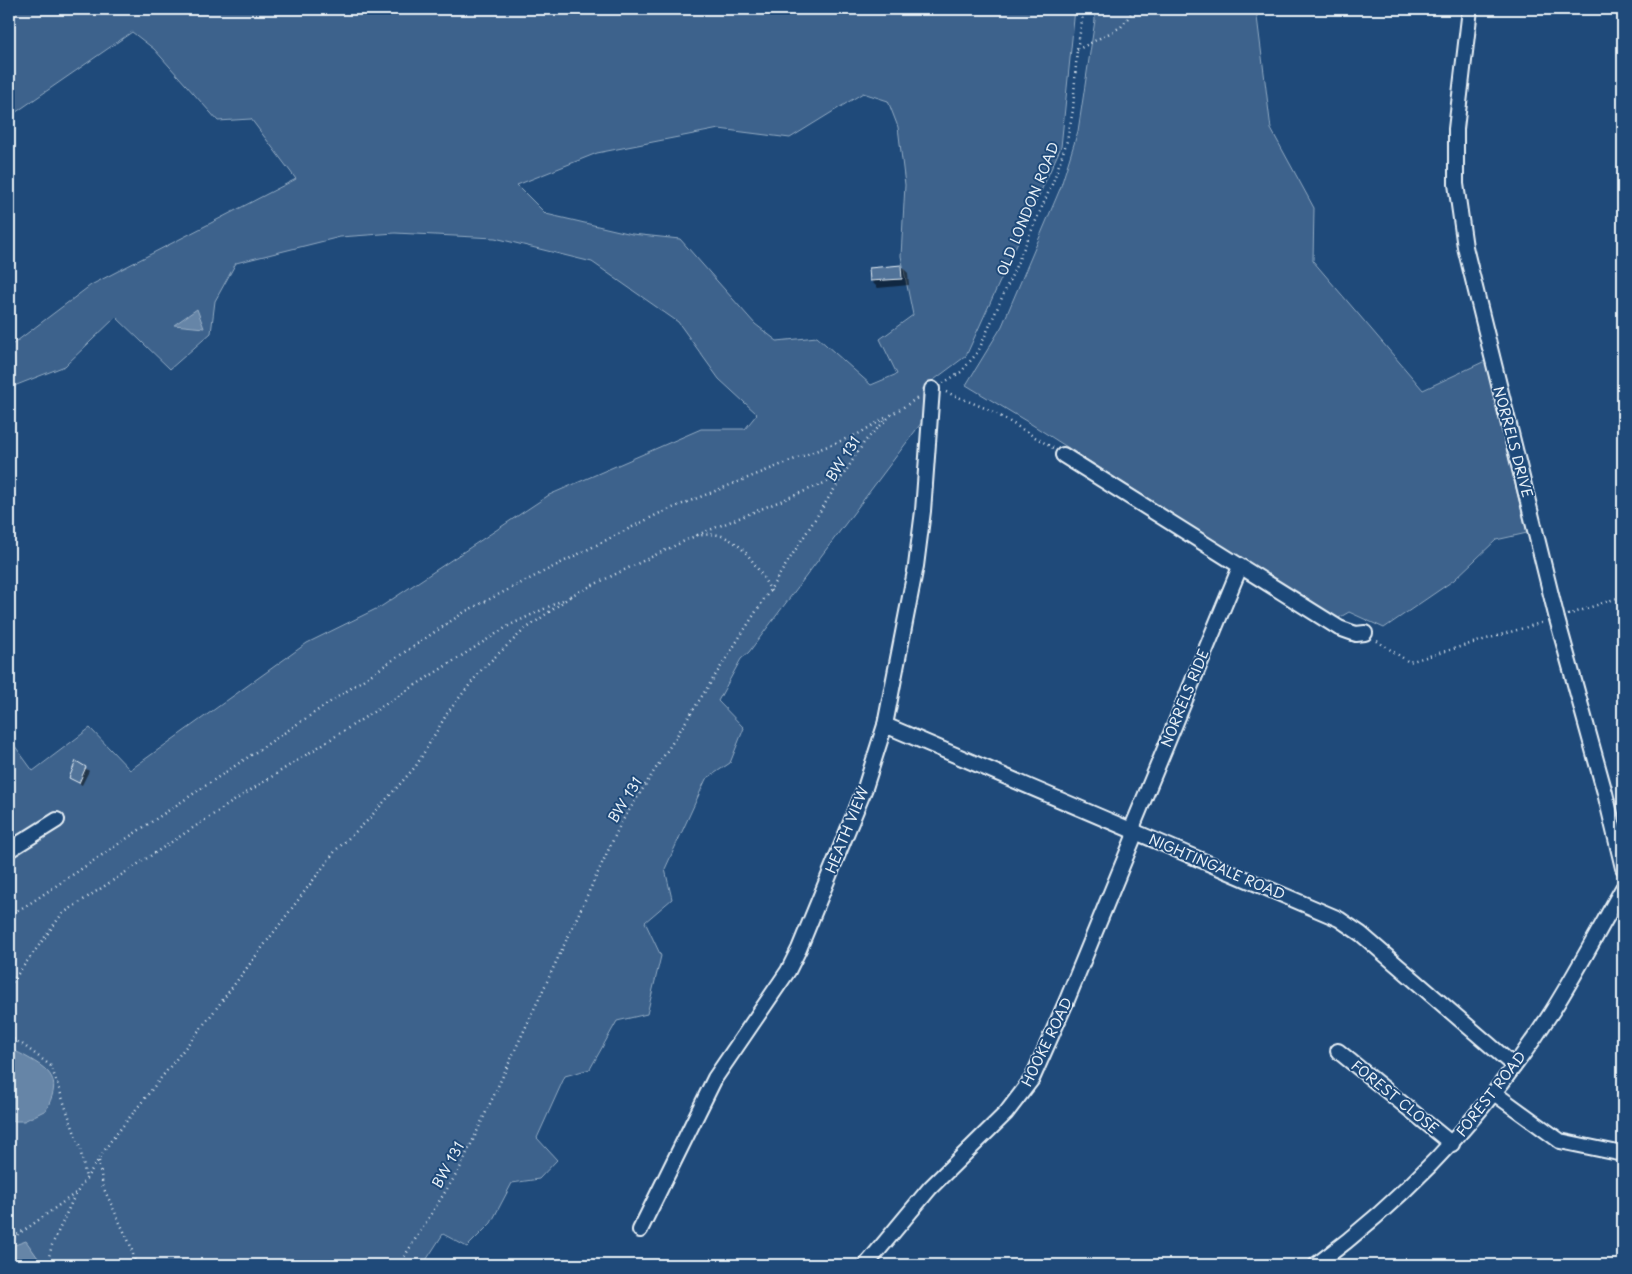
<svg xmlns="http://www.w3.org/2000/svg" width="1632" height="1274" viewBox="0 0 1632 1274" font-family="'Playpen Sans',sans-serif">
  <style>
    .green { fill: #3c628c; stroke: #92aac2; fill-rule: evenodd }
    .water { fill: #6685a7; stroke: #9ab0c7 }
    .shadow { fill: #0007 }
    .building { fill: #517399; stroke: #e8f1f8 }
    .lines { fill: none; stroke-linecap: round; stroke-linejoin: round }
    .minor-casing { stroke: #e8f1f8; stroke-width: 18 }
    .path { stroke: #e8f1f8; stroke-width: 2.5; stroke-dasharray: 1 4; stroke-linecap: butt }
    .minor { stroke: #1f4a7a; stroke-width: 14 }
    .labels { text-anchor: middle; stroke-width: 4; stroke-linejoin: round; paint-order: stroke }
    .street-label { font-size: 14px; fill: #e8f1f8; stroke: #1f4a7a }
  </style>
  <rect width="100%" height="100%" fill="#1f4a7a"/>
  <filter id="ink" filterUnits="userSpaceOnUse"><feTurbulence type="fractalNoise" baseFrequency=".02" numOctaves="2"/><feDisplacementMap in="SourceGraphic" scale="10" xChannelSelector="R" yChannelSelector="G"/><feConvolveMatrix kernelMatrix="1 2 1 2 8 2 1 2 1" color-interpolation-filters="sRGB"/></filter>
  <g filter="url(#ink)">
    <g class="green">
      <path d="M9,9H1075L1061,147L966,356L923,388L922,422L749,652L741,659L718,701L744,728L730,763L706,779L665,869L672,899L645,922L661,956L647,1014L617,1021L590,1069L565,1076L537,1138L557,1160L539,1179L512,1183L491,1223L467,1247L443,1234L423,1265H9V738L33,771L90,728L130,770L307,643L382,606L549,495L701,429H745L757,414L719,379L678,322L592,262L495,238L395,233L340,237L236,263L215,301L211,333L170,369L116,317L65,366L9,388V347L91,285L296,179L251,119L218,121L154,49L132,32L9,117ZM863,93L888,101L898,127L905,185L901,256L913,315L880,339L897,374L871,385L817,337L777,341L755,324L680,239L632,234L546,214L517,185L597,153L719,129L790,138Z"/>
      <path d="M1094,9H1256L1271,129L1314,208L1313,261L1423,390L1485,361L1527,533L1496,540L1454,580L1384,628L1349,612L1337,619L1031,424L966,385L1002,326L1060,189L1078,131L1095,20Z"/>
    </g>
    <g class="water">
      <path d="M197,309L204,328L174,325Z"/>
      <path d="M9,1049C16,1051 23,1055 30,1059C55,1073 60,1083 46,1110L24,1121H9Z"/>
      <path d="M26,1241L38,1258L37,1265H9V1247Z"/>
    </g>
    <g class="shadow">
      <path d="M901,266L908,273L909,285L878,288L871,281Z"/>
      <path d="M85,768L89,771L82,785L70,778Z"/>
    </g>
    <g class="building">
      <path d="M901,265L902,279L870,281L869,268Z"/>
      <path d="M76,761L86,767L79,783L69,778Z"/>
    </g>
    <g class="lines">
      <defs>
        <g id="minor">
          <path d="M1470,9L1456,129V184L1465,247L1557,619L1605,793L1623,868"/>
          <path d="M1063,455L1339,628L1356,634L1365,633"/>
          <path d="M885,725L1339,919L1361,934L1514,1066"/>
          <path d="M9,850L57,820"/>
          <path d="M1338,1051L1452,1144"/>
          <path d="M1494,1093L1560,1141L1623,1154"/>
          <path d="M640,1230L715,1078L788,971L799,949L865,788L885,725L916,566L923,511L932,389"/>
          <path d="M866,1265L930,1188L1006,1113L1032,1079L1067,1000L1133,839L1134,823L1240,567"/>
          <path d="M1316,1265C1410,1195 1490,1109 1553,1010C1578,970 1600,928 1623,888"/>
        </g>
      </defs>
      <use href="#minor" class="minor-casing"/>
      <g class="path">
        <path d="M1077,50L1121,27L1131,14V9"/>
        <path d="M943,383L961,372L978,352L1053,182L1067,141L1073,110L1077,50L1084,9"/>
        <path d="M946,392L992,411L1053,448"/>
        <path d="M771,591C758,569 746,545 722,536C715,533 703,535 695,536L844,475"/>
        <path d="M570,596L695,536"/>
        <path d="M1568,615L1623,596"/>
        <path d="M1377,641L1409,662L1544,622"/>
        <path d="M9,915L29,904L466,611L660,513L858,434L887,417"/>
        <path d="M9,986L62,914L243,795L510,625L563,600"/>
        <path d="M9,1037L22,1044L51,1066L80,1148L86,1178"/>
        <path d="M99,1161L103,1187L130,1244L136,1265"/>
        <path d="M9,1240L29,1227L77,1192"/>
        <path d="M47,1265L52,1245L74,1197L110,1142L212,1014L336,850L367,821L416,766L448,712L483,668L523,631L571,596"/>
        <path d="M399,1265L459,1170L621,823L865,441L891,415L919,397"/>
      </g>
      <use href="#minor" class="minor"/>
    </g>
  </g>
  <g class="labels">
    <g class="street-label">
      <text transform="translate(1028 209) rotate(-68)" y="5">OLD LONDON ROAD</text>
      <text transform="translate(1513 442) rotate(75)" y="5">NORRELS DRIVE</text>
      <text transform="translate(843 459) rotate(-57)" y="5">BW 131</text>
      <text transform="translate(1185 698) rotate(-68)" y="5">NORRELS RIDE</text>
      <text transform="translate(625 800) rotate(-58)" y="5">BW 131</text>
      <text transform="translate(847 830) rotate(-68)" y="5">HEATH VIEW</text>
      <text transform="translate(1217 867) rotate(23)" y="5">NIGHTINGALE ROAD</text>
      <text transform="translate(1047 1042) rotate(-64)" y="5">HOOKE ROAD</text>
      <text transform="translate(1491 1094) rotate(-52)" y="5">FOREST ROAD</text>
      <text transform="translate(1395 1097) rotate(39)" y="5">FOREST CLOSE</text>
      <text transform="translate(448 1165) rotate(-61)" y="5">BW 131</text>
    </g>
  </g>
  <rect width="1632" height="1274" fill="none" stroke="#1f4a7a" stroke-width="30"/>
  <rect x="15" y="15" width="1602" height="1244" fill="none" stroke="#e8f1f8" stroke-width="2" filter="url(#ink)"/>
</svg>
